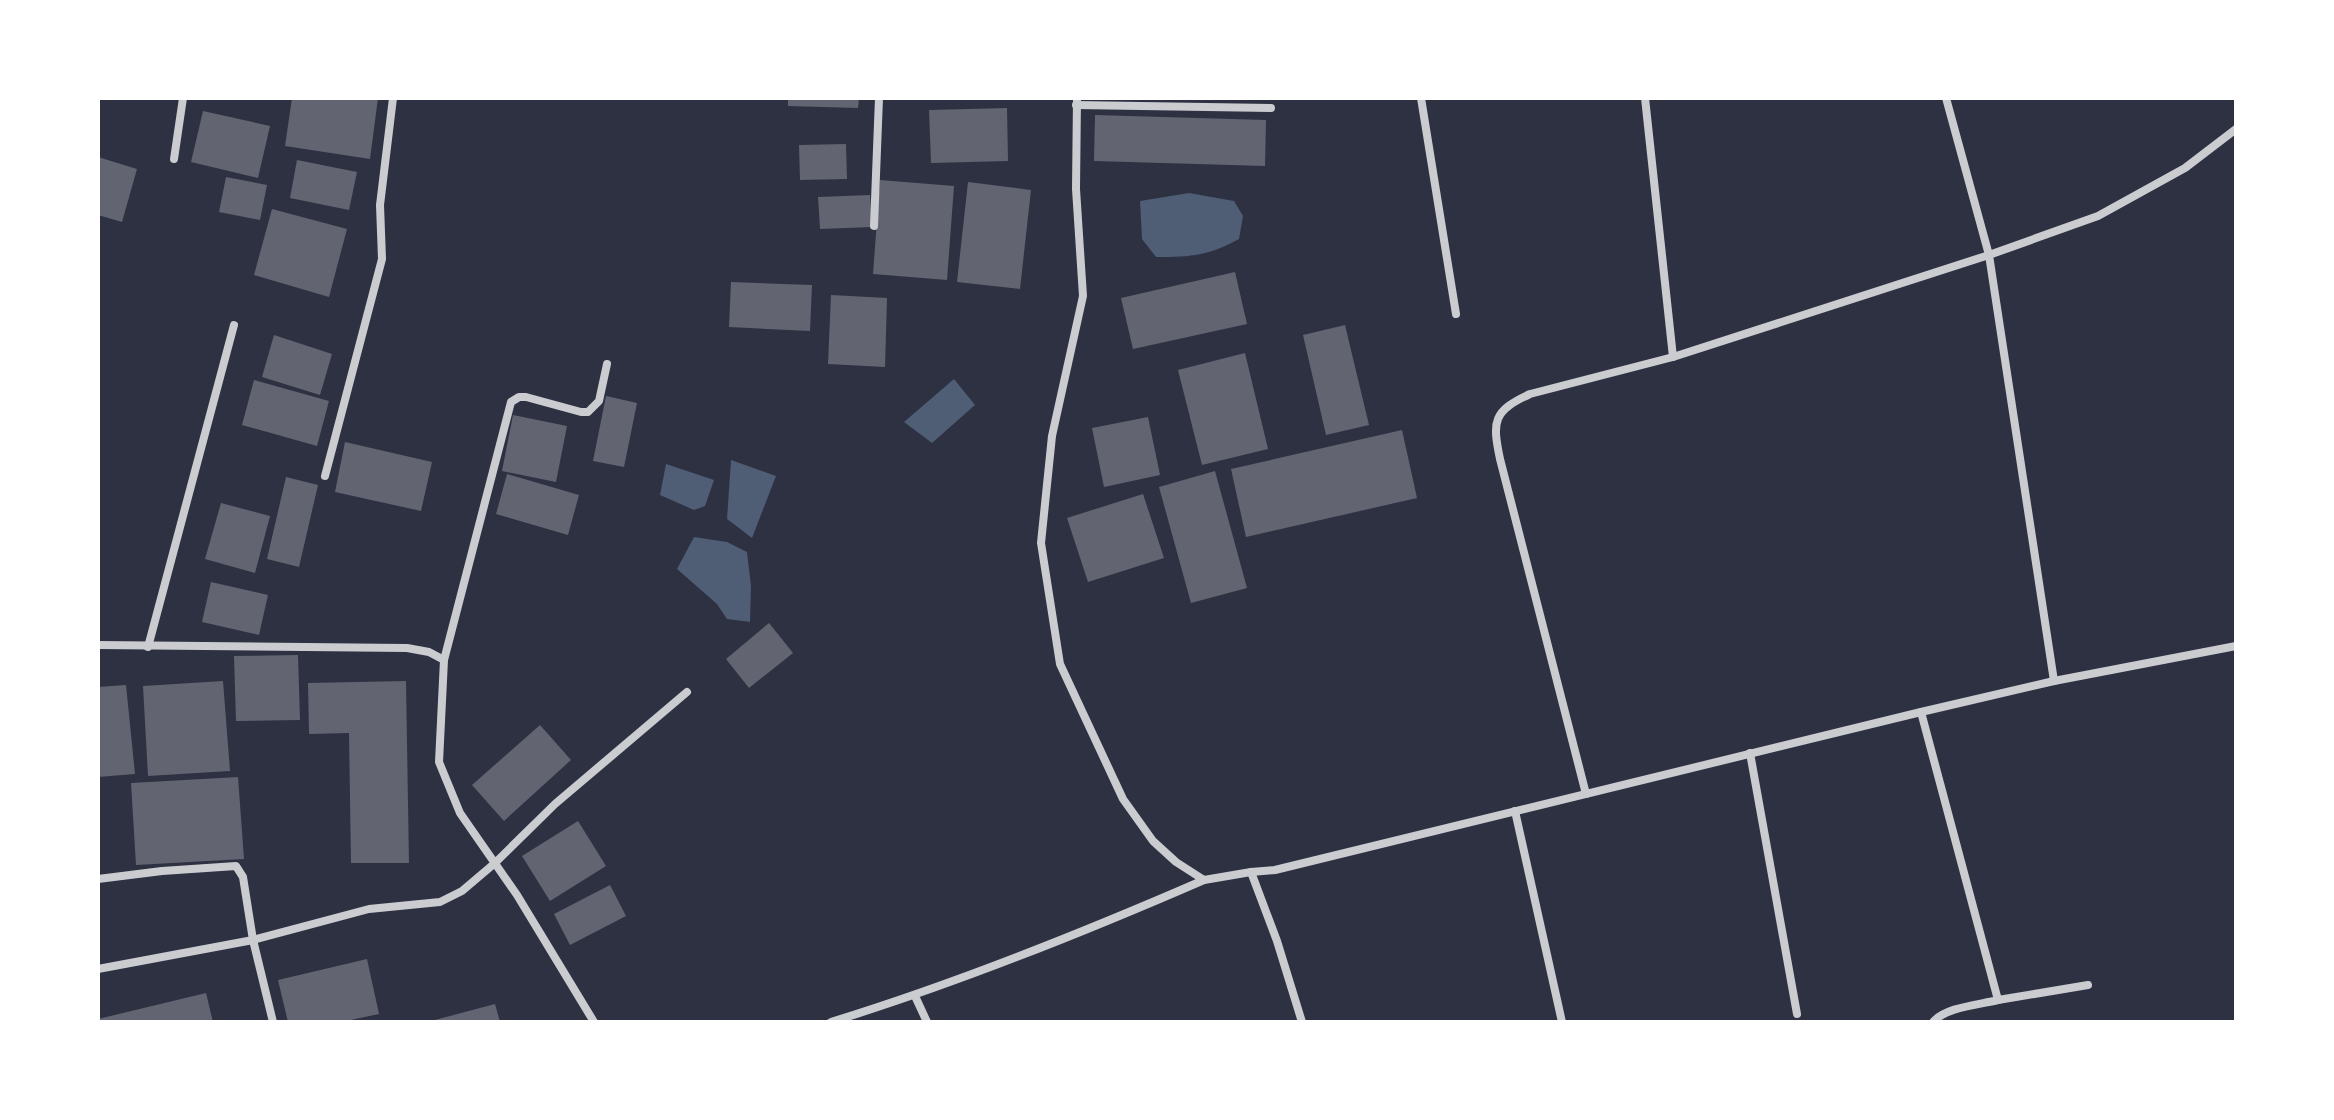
<svg xmlns="http://www.w3.org/2000/svg" width="2334" height="1120" viewBox="0 0 2334 1120" font-family="Manrope,sans-serif">
  <style>
    .water { fill: #4f5d75 }
    .building { fill: #626471 }
    .lines { fill: none; stroke-linecap: round; stroke-linejoin: round }
    .minor { stroke: #caccd0; stroke-width: 8 }
  </style>
  <rect width="100%" height="100%" fill="#2d3142"/>
  <g class="water">
    <path d="M1189,193L1234,201L1243,216L1239,239C1209,256 1190,257 1156,257L1142,239L1140,201Z"/>
    <path d="M954,379L975,405L932,443L904,422Z"/>
    <path d="M731,460L776,476L752,538L727,519Z"/>
    <path d="M666,464L714,480L705,506L694,510L660,495Z"/>
    <path d="M694,537L727,542L747,552L751,586L750,622L727,619L717,604L677,569Z"/>
  </g>
  <g class="building">
    <path d="M292,98H378L370,159L285,146Z"/>
    <path d="M788,98H859L858,108L788,106Z"/>
    <path d="M1007,108L1008,161L931,163L929,110Z"/>
    <path d="M203,111L270,126L258,178L191,162Z"/>
    <path d="M1095,115L1266,120L1265,166L1094,161Z"/>
    <path d="M846,144L847,179L800,180L799,145Z"/>
    <path d="M98,157L137,169L122,222L98,215Z"/>
    <path d="M297,160L357,172L349,210L290,198Z"/>
    <path d="M226,177L267,185L260,220L219,212Z"/>
    <path d="M880,180L954,186L947,280L873,274Z"/>
    <path d="M968,182L1031,190L1020,289L957,282Z"/>
    <path d="M870,195L872,227L820,229L818,197Z"/>
    <path d="M272,209L347,229L329,297L254,275Z"/>
    <path d="M1235,272L1247,324L1133,349L1121,298Z"/>
    <path d="M731,282L812,285L810,331L729,327Z"/>
    <path d="M831,295L887,298L885,367L828,364Z"/>
    <path d="M1345,325L1369,425L1326,435L1303,335Z"/>
    <path d="M274,335L332,354L320,395L262,377Z"/>
    <path d="M1245,353L1268,449L1202,465L1178,370Z"/>
    <path d="M254,380L329,401L317,446L242,425Z"/>
    <path d="M606,396L637,403L624,467L593,461Z"/>
    <path d="M513,415L567,426L556,482L502,471Z"/>
    <path d="M1148,417L1160,475L1104,487L1092,428Z"/>
    <path d="M1402,430L1417,498L1246,537L1231,469Z"/>
    <path d="M345,442L432,462L421,511L335,492Z"/>
    <path d="M1215,471L1247,588L1191,603L1159,487Z"/>
    <path d="M507,474L579,495L568,535L496,514Z"/>
    <path d="M286,477L318,485L299,567L267,559Z"/>
    <path d="M1143,494L1164,558L1088,582L1067,518Z"/>
    <path d="M221,503L270,516L255,573L205,559Z"/>
    <path d="M211,582L268,595L259,635L202,622Z"/>
    <path d="M769,623L793,653L749,688L726,659Z"/>
    <path d="M298,655L300,720L236,721L234,656Z"/>
    <path d="M223,681L230,771L148,776L143,686Z"/>
    <path d="M406,681L409,863H351L349,733L309,734L308,683Z"/>
    <path d="M126,685L135,774L98,777V687Z"/>
    <path d="M540,725L571,760L504,821L472,785Z"/>
    <path d="M238,777L244,859L136,865L131,783Z"/>
    <path d="M578,821L606,866L550,901L522,856Z"/>
    <path d="M610,885L626,916L570,945L554,914Z"/>
    <path d="M367,959L379,1014L341,1022H288L278,980Z"/>
    <path d="M206,993L213,1022H98V1019Z"/>
    <path d="M495,1004L500,1022H431V1021Z"/>
  </g>
  <g class="lines">
    <g class="minor">
      <path d="M1077,98L1076,189L1083,296L1052,436L1041,543L1060,664L1123,799L1153,841L1176,862L1204,880L1251,872L1275,870L1921,712L2054,681L2236,646"/>
      <path d="M1421,98L1456,314"/>
      <path d="M1645,98L1673,357"/>
      <path d="M1946,98L1989,255L2054,681"/>
      <path d="M1076,105L1271,108"/>
      <path d="M174,159L183,98"/>
      <path d="M874,226L879,98"/>
      <path d="M325,476L382,259L380,205L393,98"/>
      <path d="M98,645L407,648L429,652L444,660L439,762L460,813L517,895L594,1022"/>
      <path d="M148,647L234,325"/>
      <path d="M444,660L511,402L519,397H526L581,412H588L599,401L607,364"/>
      <path d="M1921,712L1998,1000C1978,1005 1946,1007 1933,1022"/>
      <path d="M1750,753L1797,1014"/>
      <path d="M1586,794L1500,459C1492,421 1493,411 1530,394L1673,357L1989,255L2098,216L2185,168L2236,129"/>
      <path d="M1515,811L1562,1022"/>
      <path d="M1251,872L1277,941L1302,1022"/>
      <path d="M98,879L162,871L236,866L243,877L253,940L369,909L440,902L462,891L495,863L555,804L687,692"/>
      <path d="M98,969L253,940L273,1022"/>
      <path d="M915,996L927,1022"/>
      <path d="M1998,1000L2088,985"/>
      <path d="M831,1022C958,983 1082,933 1204,880"/>
    </g>
  </g>
  <rect width="2334" height="1120" fill="none" stroke="#ffffff" stroke-width="200"/>
</svg>
